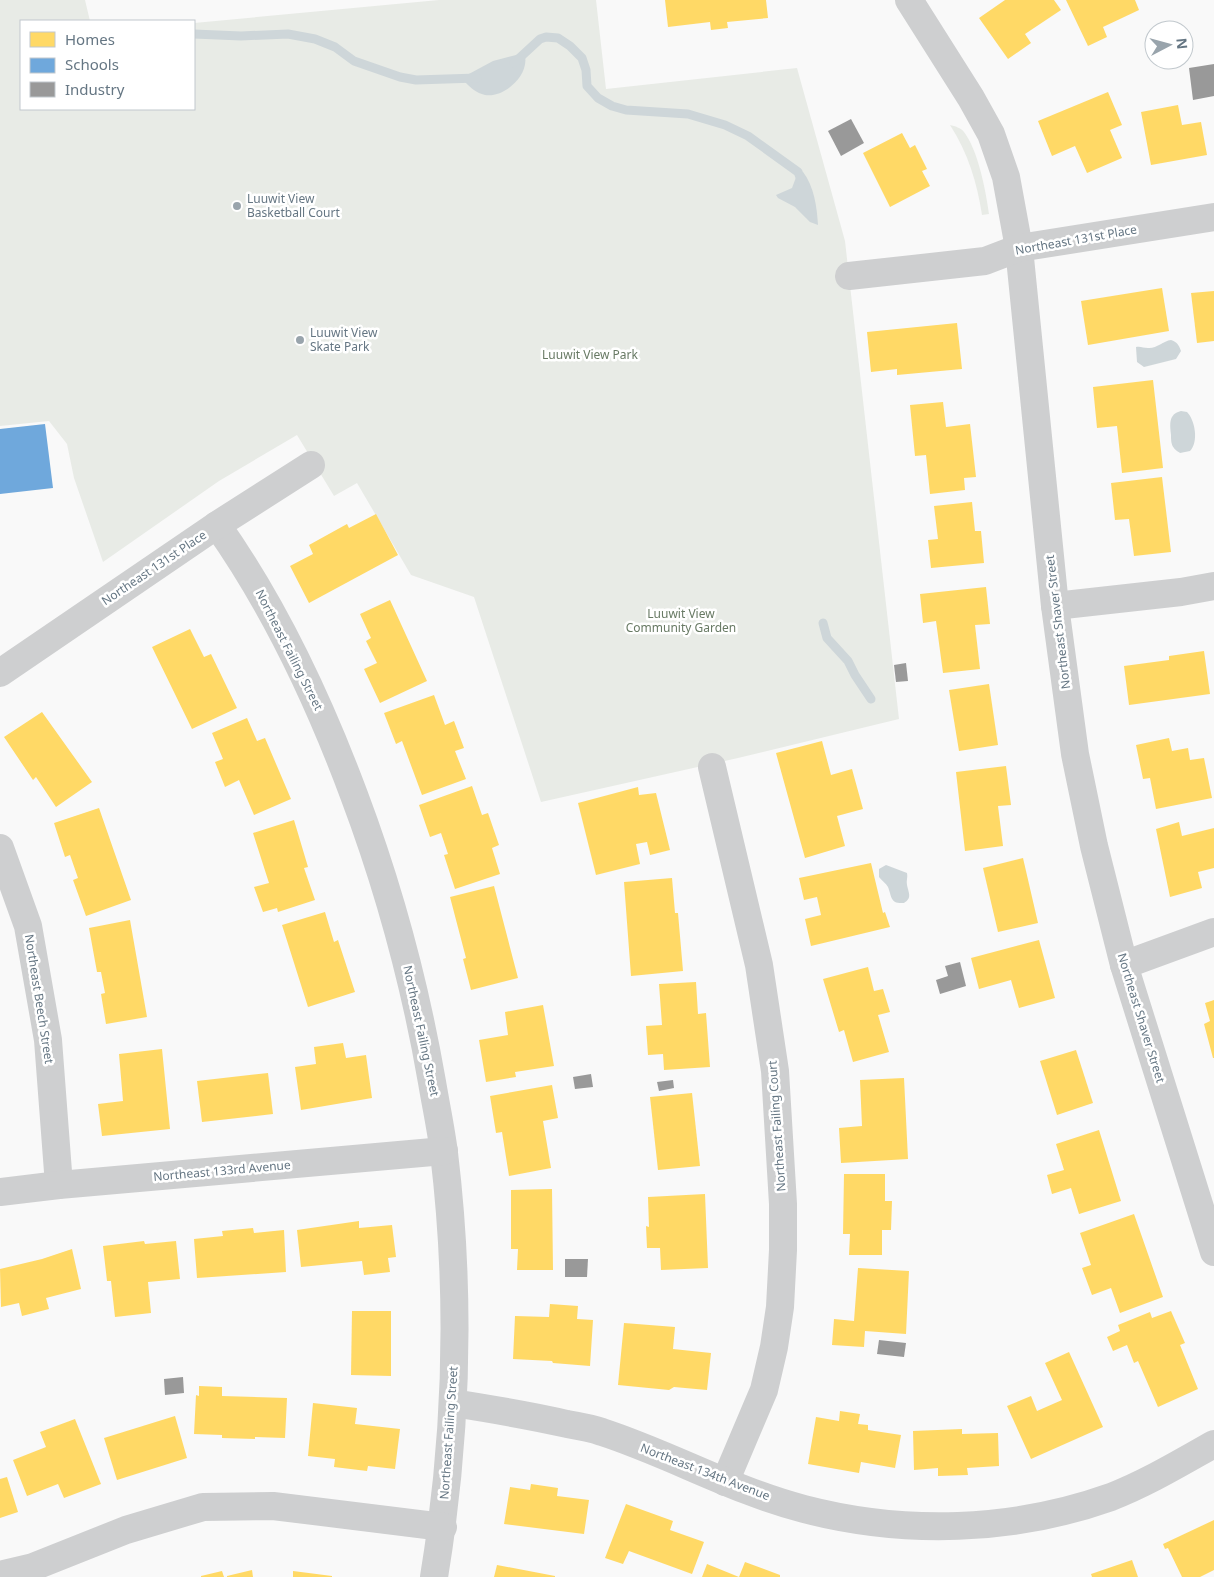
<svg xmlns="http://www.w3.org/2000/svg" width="1214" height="1577" viewBox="0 0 1214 1577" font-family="'Noto Sans',sans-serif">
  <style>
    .green { fill: #e8ebe6 }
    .water { fill: #ced6d9 }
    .homes { fill: #ffd966 }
    .schools { fill: #6fa8dc }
    .industry { fill: #999 }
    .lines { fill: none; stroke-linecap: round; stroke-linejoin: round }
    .stream { stroke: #ced6d9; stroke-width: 9 }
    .minor { stroke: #cecfd0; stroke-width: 28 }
    .poi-dot { fill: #99a4ac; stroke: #fff; stroke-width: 2 }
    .labels { text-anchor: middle; stroke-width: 5; stroke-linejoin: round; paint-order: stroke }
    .poi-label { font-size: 12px; fill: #657683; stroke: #fff; text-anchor: start }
    .street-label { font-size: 12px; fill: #657683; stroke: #fff }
    .park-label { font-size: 12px; fill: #687a64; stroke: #fff }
  </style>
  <rect width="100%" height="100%" fill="#f9f9f9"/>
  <g class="green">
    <path d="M0,0H85L90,21H21V109H194V23L439,0H596L606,89L797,68L845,241L899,719L738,758L541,802L474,597L411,575L357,483L334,496L297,435L219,481L103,562L74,478L67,444L49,421L0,426Z"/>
    <path d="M950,125C955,126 961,128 964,132C978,150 986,191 989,214L982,215C977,182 968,153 950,125Z"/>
  </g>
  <g class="water">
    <path d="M520,54L525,56C529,76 504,98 485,95C476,93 471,88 465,82L467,75L493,61Z"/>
    <path d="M798,172H803C814,186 817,207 818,225L810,222L795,207L778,198L776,195L792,188Z"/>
    <path d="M1171,340C1177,342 1179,345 1181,351L1176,359L1144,367L1137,362L1136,347C1141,346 1143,348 1148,348C1156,349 1163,341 1171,340Z"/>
    <path d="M1181,411L1187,412C1195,420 1199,442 1190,451L1180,453C1180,453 1174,449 1174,448C1171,445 1171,439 1171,435C1170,425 1168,414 1181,411Z"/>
    <path d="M886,865L907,873C908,877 906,881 907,885C909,894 912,898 904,903C890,904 892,897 888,887C886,883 881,880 879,877V869Z"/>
  </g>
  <g class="homes">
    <path d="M665,0H766L768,18L727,22L728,28L711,30L710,22L668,27Z"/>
    <path d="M1005,0H1054L1061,10L1025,34L1031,43L1008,59L979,18Z"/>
    <path d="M1066,0H1135L1139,10L1103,27L1107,37L1088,46Z"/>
    <path d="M1108,92L1122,125L1110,130L1122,158L1087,173L1075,146L1052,156L1038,121Z"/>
    <path d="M1178,105L1182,125L1201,122L1207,155L1151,165L1141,112Z"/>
    <path d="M902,133L910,148L915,145L927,169L922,171L930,186L890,207L863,153Z"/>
    <path d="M1162,288L1169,331L1088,345L1081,301Z"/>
    <path d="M1214,291V341L1197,343L1191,293Z"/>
    <path d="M957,323L962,369L897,375V369L871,372L867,332Z"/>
    <path d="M1153,380L1163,468L1122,473L1117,426L1097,428L1093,387Z"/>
    <path d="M943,402L946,427L970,424L976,477L964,478L965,490L930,494L926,455L915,456L910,405Z"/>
    <path d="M1162,477L1171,552L1134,556L1129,519L1115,520L1111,483Z"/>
    <path d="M972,502L975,531H981L984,563L931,568L928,540L938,539L934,506Z"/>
    <path d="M376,514L398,555L309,603L290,566L313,554L309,545L347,524L349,528Z"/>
    <path d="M986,587L990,624L975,625L980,669L943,673L936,621L923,623L920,594Z"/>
    <path d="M390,600L427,681L380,703L364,669L377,663L366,641L371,638L360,614Z"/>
    <path d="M190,629L204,657L211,654L237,708L192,729L152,647Z"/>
    <path d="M1204,651L1210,694L1129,705L1124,666L1169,660V656Z"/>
    <path d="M989,684L998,745L959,751L949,690Z"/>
    <path d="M434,695L445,725L454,721L464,748L455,751L466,779L422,795L402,741L396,744L384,713Z"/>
    <path d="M42,712L92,782L56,807L36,777L33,780L4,737Z"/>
    <path d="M247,718L257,741L265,738L291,799L254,815L239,780L225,787L215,762L223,759L212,733Z"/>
    <path d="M1169,738L1172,751L1188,748L1190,760L1204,758L1212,798L1156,809L1150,778L1143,779L1136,745Z"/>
    <path d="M822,741L831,775L852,769L863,809L837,816L845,846L805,858L776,753Z"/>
    <path d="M1006,766L1011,805L998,806L1003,846L965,851L956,772Z"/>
    <path d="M472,786L482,815L488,813L499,845L492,848L500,874L455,889L444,855L448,854L441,833L430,837L419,805Z"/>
    <path d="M638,787L639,795L656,793L670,850L650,855L647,842L636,844L640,864L596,875L578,803Z"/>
    <path d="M99,808L131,900L86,916L73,880L78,878L70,855L65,857L54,823Z"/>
    <path d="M294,820L308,867L304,868L315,900L278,912L277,908L263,912L254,887L269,883L253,833Z"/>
    <path d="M1179,822L1182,836L1214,828V868L1198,872L1202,888L1170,897L1156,829Z"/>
    <path d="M1023,858L1038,923L998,932L983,868Z"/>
    <path d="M871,863L883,913L885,912L890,927L811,946L805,919L821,915L817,897L804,900L799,878Z"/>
    <path d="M672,878L675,913H678L683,971L631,976L624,882Z"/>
    <path d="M494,886L518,978L471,990L463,959L466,958L450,897Z"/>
    <path d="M325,912L334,942L338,940L355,992L308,1007L282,925Z"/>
    <path d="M130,920L147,1017L106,1024L101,994L105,993L101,972H97L89,928Z"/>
    <path d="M1039,940L1055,998L1019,1008L1011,980L979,989L971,958Z"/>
    <path d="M868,967L874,991L883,989L890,1012L878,1015L889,1052L853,1062L844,1030L839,1032L823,979Z"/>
    <path d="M696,982L698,1014L706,1013L710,1067L664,1070L663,1054L648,1055L646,1026L662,1025L659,984Z"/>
    <path d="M1214,1000V1058H1213L1204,1024L1210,1021L1205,1003Z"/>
    <path d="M543,1005L554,1066L515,1072L516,1077L486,1082L479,1040L508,1035L505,1012Z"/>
    <path d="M343,1043L346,1058L366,1055L372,1098L301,1110L295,1067L316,1064L314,1047Z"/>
    <path d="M162,1049L170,1129L102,1136L98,1104L123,1101L119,1054Z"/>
    <path d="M1076,1050L1093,1103L1057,1115L1040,1061Z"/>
    <path d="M268,1073L273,1114L202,1122L197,1081Z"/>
    <path d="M904,1078L908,1159L841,1163L839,1128L862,1126L860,1080Z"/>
    <path d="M552,1085L558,1118L543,1121L551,1168L509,1176L502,1132L496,1133L490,1096Z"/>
    <path d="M692,1093L700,1166L658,1170L650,1097Z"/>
    <path d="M1099,1130L1121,1201L1079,1214L1071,1188L1052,1194L1047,1175L1064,1170L1056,1144Z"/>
    <path d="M844,1174H885V1201H892L891,1230H882V1255H849L850,1234H843Z"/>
    <path d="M552,1189L553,1270H517L518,1249H511V1190Z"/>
    <path d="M705,1194L708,1268L661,1270L660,1248H647L646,1226L649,1227L648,1197Z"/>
    <path d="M1134,1214L1163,1297L1120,1313L1111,1288L1092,1295L1082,1268L1091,1265L1080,1233Z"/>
    <path d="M359,1221V1228L392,1225L396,1257L388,1258L390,1272L364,1275L362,1261L301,1267L297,1230Z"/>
    <path d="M253,1228L254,1233L284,1230L286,1272L197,1278L194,1239L223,1236L222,1231Z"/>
    <path d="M144,1241L145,1244L176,1241L180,1279L148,1282L151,1313L115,1317L111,1281H107L103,1246Z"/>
    <path d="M72,1249L81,1289L46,1298L49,1309L22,1316L19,1303L1,1307L0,1269L42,1259Z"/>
    <path d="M858,1268L909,1271L906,1334L865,1331L864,1347L832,1345L834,1319L854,1321Z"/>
    <path d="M550,1304L578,1306L577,1319L593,1320L590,1366L553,1363L552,1361L513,1359L515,1316L549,1317Z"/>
    <path d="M352,1311H391V1376L351,1375Z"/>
    <path d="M1171,1311L1185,1343L1180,1345L1198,1389L1158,1407L1138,1361L1134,1363L1127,1345L1113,1351L1107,1337L1120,1331L1118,1325L1150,1312L1152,1318Z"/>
    <path d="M624,1323L675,1327L673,1349L711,1353L707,1390L674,1387L669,1390L618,1385Z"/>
    <path d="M1069,1352L1103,1427L1031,1459L1007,1406L1031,1396L1037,1411L1062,1400L1045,1363Z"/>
    <path d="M199,1386L222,1387V1396L287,1398L285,1438L255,1437V1439L222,1438V1435L194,1434L196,1395L199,1396Z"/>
    <path d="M313,1403L357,1408L355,1424L400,1429L395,1469L368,1466L367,1471L334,1467L335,1459L308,1456Z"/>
    <path d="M840,1411L860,1414L858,1424L868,1425V1430L901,1435L895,1468L861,1462L859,1473L808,1464L816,1417L839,1421Z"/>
    <path d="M175,1416L187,1458L117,1480L104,1438Z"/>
    <path d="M75,1419L101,1484L64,1498L58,1484L27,1496L13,1460L46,1447L40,1432Z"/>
    <path d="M962,1429V1434L998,1433L999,1466L967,1468L968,1475L938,1476V1468L914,1470L913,1431Z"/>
    <path d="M7,1477L18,1512L0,1518V1479Z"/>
    <path d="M531,1484L558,1488L557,1496L589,1500L584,1534L504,1524L510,1487L530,1490Z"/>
    <path d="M626,1504L673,1521L670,1530L704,1542L692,1574L629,1551L623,1564L605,1558Z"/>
    <path d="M1214,1520V1570L1200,1577H1182L1168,1548L1165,1549L1163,1544Z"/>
    <path d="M1132,1560L1138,1577H1092L1091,1574Z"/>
    <path d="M745,1562L780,1575V1577H702L707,1564L739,1577Z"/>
    <path d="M497,1565L555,1576V1577H494Z"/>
    <path d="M252,1570L253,1577H227V1576Z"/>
    <path d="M222,1571L224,1577H201V1576Z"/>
    <path d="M293,1571L332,1576V1577H293Z"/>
  </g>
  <path class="schools" d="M45,424L53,488L0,494V429Z"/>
  <g class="industry">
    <path d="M1214,64V96L1193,100L1189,68Z"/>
    <path d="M851,119L864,143L841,156L828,131Z"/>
    <path d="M906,663L908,681L896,682L894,665Z"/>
    <path d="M960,962L966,986L940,994L936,980L948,976L945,966Z"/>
    <path d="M591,1074L593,1087L575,1089L573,1077Z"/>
    <path d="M673,1080L674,1088L659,1091L657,1082Z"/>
    <path d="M565,1259H588L587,1277H565Z"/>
    <path d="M879,1340L906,1343L904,1357L877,1354Z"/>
    <path d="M183,1377L184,1393L165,1395L164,1379Z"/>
  </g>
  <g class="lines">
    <g class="stream">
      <path d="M194,34L241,36L288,34L315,39L335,47L354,61L400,77L416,80L477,78"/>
      <path d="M514,63L540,39L546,37L558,38L570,46L582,58L586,70L587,86L598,98L612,106L626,110L688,114L725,125L748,136L798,172L802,182"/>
      <path d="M823,623L827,638L848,661L855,675L871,699"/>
    </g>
    <g class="minor">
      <path d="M909,0L971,98L991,134L1006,177L1019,248L1055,606L1075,754L1094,846L1124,965L1214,1252"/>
      <path d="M849,276L985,261L1019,248L1214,217"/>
      <path d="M217,525C275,607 319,701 354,795C389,888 415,984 432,1082C436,1106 441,1129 444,1153C461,1294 457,1437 434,1577"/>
      <path d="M1055,606L1181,592L1214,586"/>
      <path d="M0,673L217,525L311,465"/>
      <path d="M712,767L759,965L775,1071L783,1204V1250L780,1307L774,1347L764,1390L725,1482"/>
      <path d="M0,848L28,926L48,1040L59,1185"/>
      <path d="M1124,965L1214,932"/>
      <path d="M0,1192L59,1185L444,1151"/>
      <path d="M453,1403C491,1409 529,1415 567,1424C579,1426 591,1428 602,1432C670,1454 734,1491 804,1509C904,1535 1013,1532 1111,1497C1147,1483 1180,1463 1214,1444"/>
      <path d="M0,1575L33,1567L126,1530L203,1507L273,1506L443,1527"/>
    </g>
  </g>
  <g class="poi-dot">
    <circle cx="237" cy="206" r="5"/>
    <circle cx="300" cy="340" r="5"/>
  </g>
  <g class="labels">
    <g class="poi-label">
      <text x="247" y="203">Luuwit View<tspan x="247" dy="14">Basketball Court</tspan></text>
      <text x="310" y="337">Luuwit View<tspan x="310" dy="14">Skate Park</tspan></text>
    </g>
    <g class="street-label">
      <text transform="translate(1076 240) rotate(-10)" y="4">Northeast 131st Place</text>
      <text transform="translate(154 568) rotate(-34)" y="4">Northeast 131st Place</text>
      <text transform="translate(1058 622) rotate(-97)" y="4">Northeast Shaver Street</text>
      <text transform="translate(289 650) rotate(63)" y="4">Northeast Failing Street</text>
      <text transform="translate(39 999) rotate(81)" y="4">Northeast Beech Street</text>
      <text transform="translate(1141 1018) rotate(73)" y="4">Northeast Shaver Street</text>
      <text transform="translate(421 1031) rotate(78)" y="4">Northeast Failing Street</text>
      <text transform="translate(777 1126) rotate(-94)" y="4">Northeast Failing Court</text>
      <text transform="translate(222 1171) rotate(-5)" y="4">Northeast 133rd Avenue</text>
      <text transform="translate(449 1433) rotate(-86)" y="4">Northeast Failing Street</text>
      <text transform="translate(705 1472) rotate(21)" y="4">Northeast 134th Avenue</text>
    </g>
    <g class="park-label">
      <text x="590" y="359">Luuwit View Park</text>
      <text x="681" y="618">Luuwit View<tspan x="681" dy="14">Community Garden</tspan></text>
    </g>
  </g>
  <rect x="20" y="20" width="175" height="90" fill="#ffffff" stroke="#c1c8cd"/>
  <rect x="30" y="32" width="25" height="15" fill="#ffd966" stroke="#c1c8cd"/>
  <text x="65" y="45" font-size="15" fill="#657683">Homes</text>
  <rect x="30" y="58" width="25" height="15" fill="#6fa8dc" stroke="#c1c8cd"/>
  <text x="65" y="70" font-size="15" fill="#657683">Schools</text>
  <rect x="30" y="82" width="25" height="15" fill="#999999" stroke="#c1c8cd"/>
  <text x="65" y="95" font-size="15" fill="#657683">Industry</text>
  <g transform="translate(1169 45) rotate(84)"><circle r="24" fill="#ffffff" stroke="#c1c8cd"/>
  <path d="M0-4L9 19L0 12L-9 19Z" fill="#99a4ac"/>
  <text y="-8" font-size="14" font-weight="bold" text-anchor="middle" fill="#657683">N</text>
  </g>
</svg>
